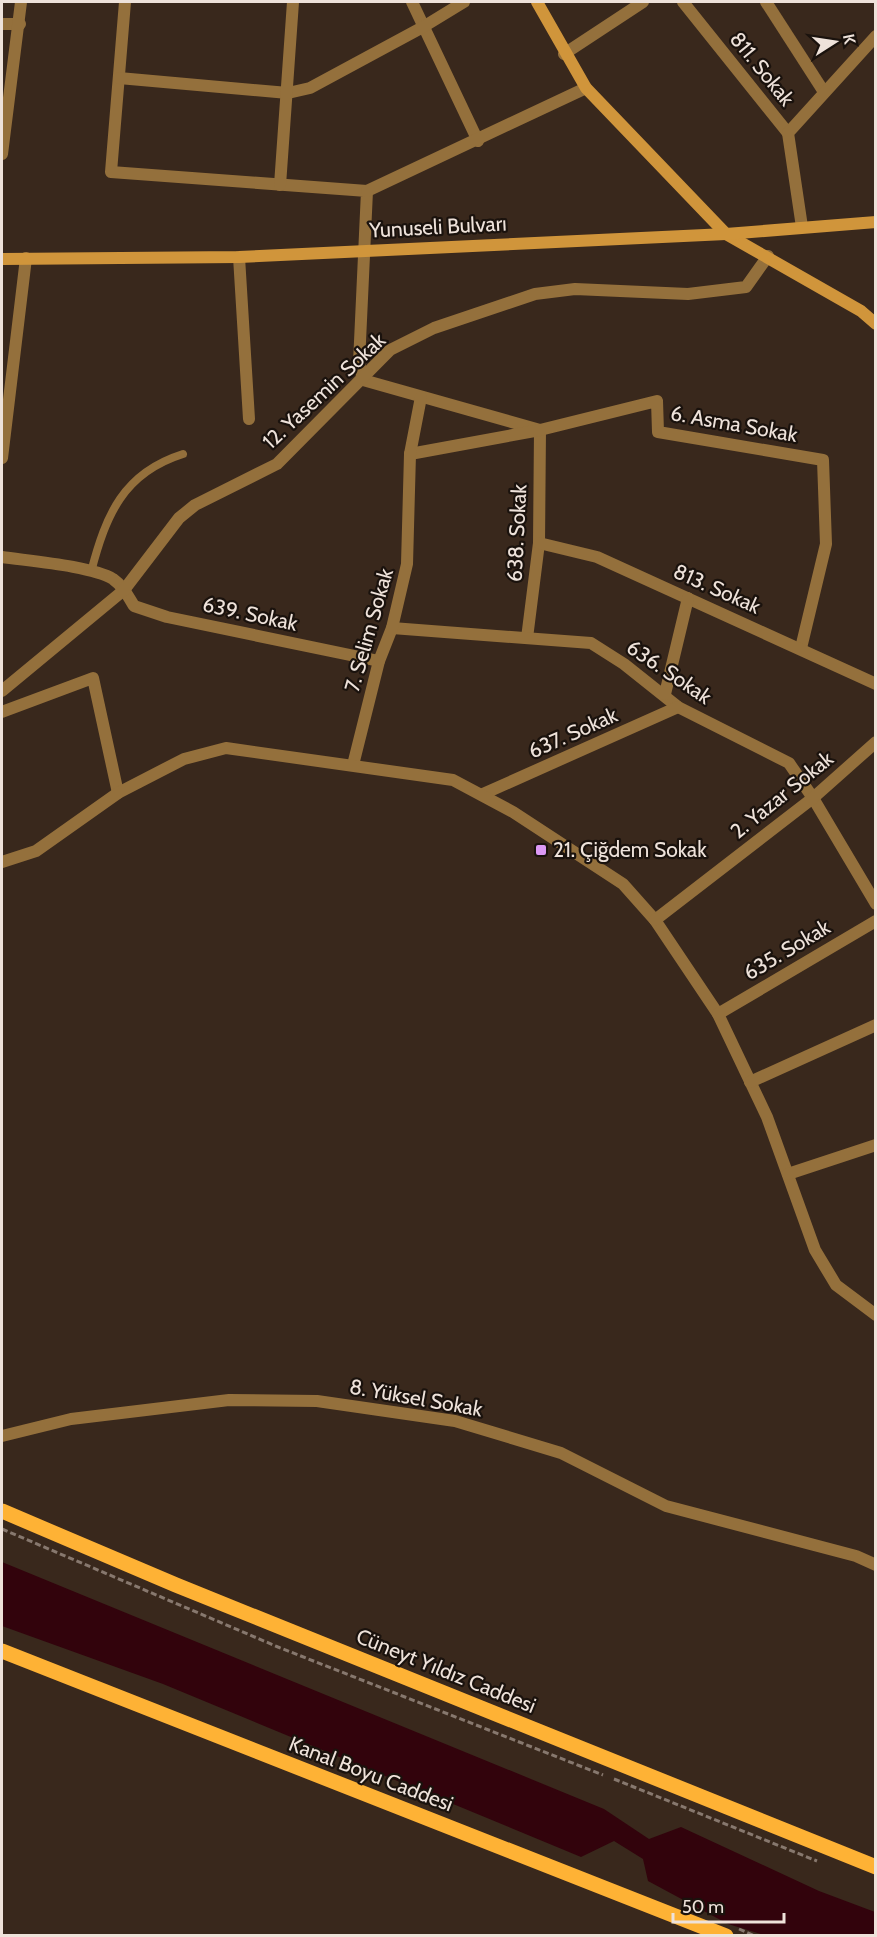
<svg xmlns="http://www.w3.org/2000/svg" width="877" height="1937" viewBox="0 0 877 1937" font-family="Cabin,sans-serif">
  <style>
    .water { fill: #32030c }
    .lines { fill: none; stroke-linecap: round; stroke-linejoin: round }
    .path { stroke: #87786e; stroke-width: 3; stroke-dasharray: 6 3; stroke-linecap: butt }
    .lane { stroke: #94703c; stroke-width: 8 }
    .street { stroke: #94703c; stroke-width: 12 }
    .secondary { stroke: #d0953b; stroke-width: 12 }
    .primary { stroke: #feb235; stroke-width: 15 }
    .poi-dot { fill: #dc99f5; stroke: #1a120d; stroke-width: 2 }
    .labels { text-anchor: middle; stroke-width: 4.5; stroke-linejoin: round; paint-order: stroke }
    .street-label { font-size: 21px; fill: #eee2da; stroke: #1a120d }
    .poi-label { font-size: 21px; fill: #eee2da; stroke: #1a120d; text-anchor: start }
  </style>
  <rect width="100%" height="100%" fill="#39281c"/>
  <path class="water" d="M2,1562L604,1809L649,1839L681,1827L819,1891L875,1912V1935H764L728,1924L648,1881L643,1859L614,1841L581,1857L163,1684L2,1626Z"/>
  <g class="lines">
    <g class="path">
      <path d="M2,1529L278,1647L603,1775"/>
      <path d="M614,1779L817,1861"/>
      <path d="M739,1929L755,1936"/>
    </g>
    <path class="lane" d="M91,572C106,515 123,473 183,454"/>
    <g class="street">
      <path d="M125,2L111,172L367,191L359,363L363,380L540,430L539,543L527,638"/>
      <path d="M412,2L478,141"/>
      <path d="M683,2L788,133"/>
      <path d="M766,2L824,92"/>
      <path d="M2,24H20"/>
      <path d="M564,54L643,2"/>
      <path d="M119,78L288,93L310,88L423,27L464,2"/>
      <path d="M2,154L21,2"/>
      <path d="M280,185L293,2"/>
      <path d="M367,191L586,88"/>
      <path d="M802,227L788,133L876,36"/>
      <path d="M239,257L249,419"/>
      <path d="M410,454L540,430L657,401L658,432L823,460L826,544L801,648"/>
      <path d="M2,458L26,258"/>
      <path d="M539,543L597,557L876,684"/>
      <path d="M2,557C29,561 92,566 113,579C123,586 128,596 134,606L167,617L379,661"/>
      <path d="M392,628L591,643L624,664L678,707L789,763L813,798L876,904"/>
      <path d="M2,691L124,590L179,518L195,505L277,464L390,350L434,328L535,294L575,289L688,294L746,287L768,256"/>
      <path d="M665,694L688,598"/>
      <path d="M2,712L93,678L118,793"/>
      <path d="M353,765L379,661L392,628L407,564L410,454L421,397"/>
      <path d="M483,794L678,707"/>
      <path d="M2,862L36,851L118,793L184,759L226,748L453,780L513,812L623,884L655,920L718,1014L767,1117L815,1250L836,1285L876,1315"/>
      <path d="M655,920L813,798L876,742"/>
      <path d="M718,1014L876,921"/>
      <path d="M750,1082L876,1025"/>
      <path d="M788,1174L876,1145"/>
      <path d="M2,1436L71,1419L229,1400L317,1401L455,1421L561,1453L666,1506L856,1556L876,1565"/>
    </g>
    <g class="secondary">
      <path d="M537,2L586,88L726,234L861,311L876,324"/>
      <path d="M2,259L239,257L726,234L876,222"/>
    </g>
    <g class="primary">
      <path d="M2,1511L176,1585L876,1867"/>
      <path d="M2,1651L726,1936"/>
    </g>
  </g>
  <rect class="poi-dot" x="535" y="844" width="12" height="12" rx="3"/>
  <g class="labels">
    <g class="street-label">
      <text transform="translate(762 69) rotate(51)" y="7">811. Sokak</text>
      <text transform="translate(438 227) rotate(-3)" y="7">Yunuseli Bulvarı</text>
      <text transform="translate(324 391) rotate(-43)" y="7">12. Yasemin Sokak</text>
      <text transform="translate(734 424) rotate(10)" y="7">6. Asma Sokak</text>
      <text transform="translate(517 533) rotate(-87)" y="7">638. Sokak</text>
      <text transform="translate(717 589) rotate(24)" y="7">813. Sokak</text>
      <text transform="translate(250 614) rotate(12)" y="7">639. Sokak</text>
      <text transform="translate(369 630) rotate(-74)" y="7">7. Selim Sokak</text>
      <text transform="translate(669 672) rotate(34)" y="7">636. Sokak</text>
      <text transform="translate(573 733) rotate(-24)" y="7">637. Sokak</text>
      <text transform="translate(782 795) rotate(-39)" y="7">2. Yazar Sokak</text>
      <text transform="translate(787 950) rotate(-31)" y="7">635. Sokak</text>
      <text transform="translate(416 1398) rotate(10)" y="7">8. Yüksel Sokak</text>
      <text transform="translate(446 1671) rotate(22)" y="7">Cüneyt Yıldız Caddesi</text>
      <text transform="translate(371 1774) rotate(21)" y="7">Kanal Boyu Caddesi</text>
    </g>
    <g class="poi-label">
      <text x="553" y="857">21. Çiğdem Sokak</text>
    </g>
  </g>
  <rect width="877" height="1937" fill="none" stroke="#eee2da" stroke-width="6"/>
  <g transform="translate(835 42) rotate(78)" stroke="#1a120d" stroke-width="4.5" paint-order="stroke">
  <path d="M0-4.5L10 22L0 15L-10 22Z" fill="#eee2da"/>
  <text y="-9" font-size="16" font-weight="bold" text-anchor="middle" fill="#eee2da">K</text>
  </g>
  <path d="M673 1913v9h111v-9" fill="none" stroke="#eee2da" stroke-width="3"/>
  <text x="682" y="1913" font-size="18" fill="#eee2da" stroke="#1a120d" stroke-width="4.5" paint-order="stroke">50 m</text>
</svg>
